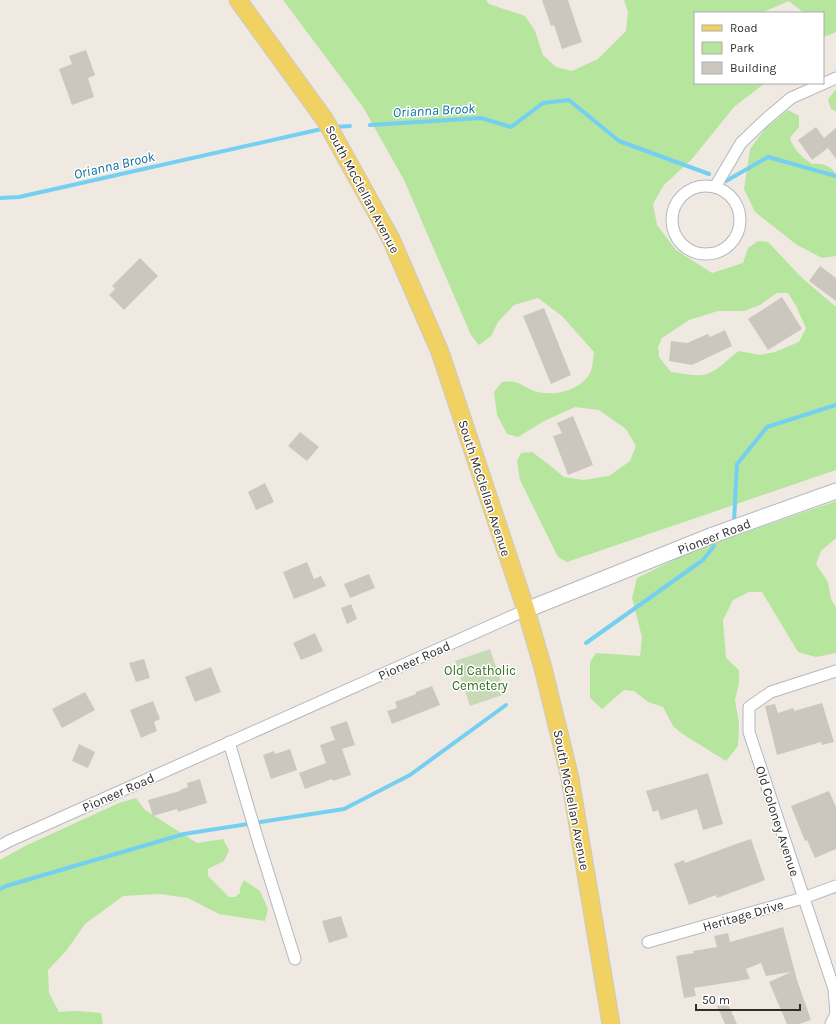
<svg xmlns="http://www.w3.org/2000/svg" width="836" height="1024" viewBox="0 0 836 1024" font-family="Karla,sans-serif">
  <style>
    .green { fill: #b6e59e; fill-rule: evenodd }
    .cemetery { fill: #c8d9b8 }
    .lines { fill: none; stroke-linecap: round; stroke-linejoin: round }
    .stream { stroke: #75cff0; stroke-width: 4 }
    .building { fill: #cbc7bf }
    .street-casing { stroke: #b4b7c1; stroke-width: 13 }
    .secondary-casing { stroke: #b4b7c1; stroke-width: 17 }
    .primary-casing { stroke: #c9c9c9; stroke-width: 19 }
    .street { stroke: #fff; stroke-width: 11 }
    .secondary { stroke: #fff; stroke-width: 15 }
    .primary { stroke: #f2d163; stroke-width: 17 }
    .labels { text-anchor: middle; stroke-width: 3; stroke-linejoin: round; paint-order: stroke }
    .street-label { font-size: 13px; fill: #2e2e2e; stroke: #fff }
    .park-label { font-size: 13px; fill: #2c6e1b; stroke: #fff }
    .water-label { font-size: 14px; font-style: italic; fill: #0d6fa3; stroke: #fff }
  </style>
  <rect width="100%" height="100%" fill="#efe9e1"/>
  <g class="green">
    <path d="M283,0H486L489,4L525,16L535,31L543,55L556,67L572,71L598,59L626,31L628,12L624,0H836V32L824,37H823V13H804L789,1L761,13H695V83H765L734,107L692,159L664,185L653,204L657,225L676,250L712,273L743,263L748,248L758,241L768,242L802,278L836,307V470L567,562L558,557L520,480L517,461L521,453L532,452L547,463L564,477L583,480L609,476L630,461L636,446L626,429L599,410L575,407L544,421L518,437L507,434L497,415L494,392L502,382C520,380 519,385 534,391C554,397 582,391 591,371C593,365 593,357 594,352L562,316L538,298L514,305L498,322L491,336L479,345L471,335L404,180L363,107ZM777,293H788L796,306L806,328L799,342L775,352L760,355L739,351C727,359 717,373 702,375C694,376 679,373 671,372L659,357L658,347L662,338L689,320L718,311H744L760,305Z"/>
    <path d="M835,90H836V111L831,109L828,100Z"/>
    <path d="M788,110L799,116V127L790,138C793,149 803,158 812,164C822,163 830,165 836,174V256L822,258L797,245L755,212L744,189L750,149L765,129Z"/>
    <path d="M836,501V538L821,551L816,564L828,582L831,599L836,608V653L816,657L798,652L762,592H749L733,600L723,620L726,658L739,670V683L735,700L739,724L738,746L726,761L681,733L673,726L663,707L648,702L634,691L624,690L602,709L590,698V662L596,653L640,656L642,637L632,598L637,578L692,551Z"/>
    <path d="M136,798L145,810L197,843L223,839L229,850L224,861L208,869V876L229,897H235L240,893V888L244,880L260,891L268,909L265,921L219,914L188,898L160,894L123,896L85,924L66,951L48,970L49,993L59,1012L77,1011L101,1013L103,1024H0V860L25,846L119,803Z"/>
  </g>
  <path class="cemetery" d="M490,649L505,694L470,706L455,661Z"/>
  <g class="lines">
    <g class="stream">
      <path d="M370,125L481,118L511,127L543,103L569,100L619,141L709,174"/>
      <path d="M335,127L350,126"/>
      <path d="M726,181L768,157L836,176"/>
      <path d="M0,198L19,197L326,128"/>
      <path d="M734,522L737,464L767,427L836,405"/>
      <path d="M586,643L703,560L714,546"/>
      <path d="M0,889L6,886L184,834L344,809L410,775L506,705"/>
    </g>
  </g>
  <g class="building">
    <path d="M542,0H568L582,42L562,49L554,25L551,26Z"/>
    <path d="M86,50L95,75L88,78L94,97L72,105L59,69L72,64L69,56Z"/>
    <path d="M816,127L824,138L836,128V159L828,148L812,160L798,140Z"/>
    <path d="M140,258L158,276L124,310L109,295L115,289L112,286Z"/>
    <path d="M820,266L836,278V301L809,281Z"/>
    <path d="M782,297L802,329L768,350L748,319Z"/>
    <path d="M544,308L571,375L551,384L523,316Z"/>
    <path d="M725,330L732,346L692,365L669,361L671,341L687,343L708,334L710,337Z"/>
    <path d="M573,416L593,465L568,475L553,436L562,433L557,423Z"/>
    <path d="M300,432L319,447L307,461L288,446Z"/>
    <path d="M265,483L274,502L256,510L248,492Z"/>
    <path d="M307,562L314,579L321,576L326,586L294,599L283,572Z"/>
    <path d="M369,574L375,588L350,598L344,584Z"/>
    <path d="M351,604L357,619L347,624L341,608Z"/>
    <path d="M315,633L323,651L301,660L293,643Z"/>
    <path d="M144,659L150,678L136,682L129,663Z"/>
    <path d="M211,667L221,692L195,702L185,677Z"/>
    <path d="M432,686L440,705L392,724L387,711L397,708L395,702L416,694V692Z"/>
    <path d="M85,692L95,710L62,728L52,709Z"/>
    <path d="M153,701L160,719L154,722L157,731L141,738L130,710Z"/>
    <path d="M822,703L834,742L822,745L821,742L777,755L765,706L775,704L778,713L793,708L794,711Z"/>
    <path d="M347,721L355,745L342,749L351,775L333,781L332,779L305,789L299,773L326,763L320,745L335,740L330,727Z"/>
    <path d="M79,744L95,752L88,768L72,761Z"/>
    <path d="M290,749L297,770L271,779L263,755L274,751L275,754Z"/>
    <path d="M708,773L723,824L703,830L697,809L661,820L658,810L653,812L646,791Z"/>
    <path d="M200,779L207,803L178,812L177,809L153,816L148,800L180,791V790L188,787L187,783Z"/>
    <path d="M829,791L836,807V849L815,858L807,840L805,841L791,806Z"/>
    <path d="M751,839L765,880L717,898L716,895L689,905L674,864L684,860L685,863L736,844Z"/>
    <path d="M341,916L348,937L329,943L322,921Z"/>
    <path d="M783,927L797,980L811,1020L799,1024H787L769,982L791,972L766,976L761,963L746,969L750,979L694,988L696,996L684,998L676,956L694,953L693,951L717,947L714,936L728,933L730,942Z"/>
    <path d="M727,1002L737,1024H725L717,1006Z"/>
  </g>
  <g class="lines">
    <defs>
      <g id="street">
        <circle cx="706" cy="220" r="34"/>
        <path d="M715,187L741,143L765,120L791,98L836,78"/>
        <path d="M229,742L257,837L295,959"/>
        <path d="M0,846L9,841L526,610"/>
        <path d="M648,942L803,898L836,886"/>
        <path d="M831,1024L836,1014L834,989L749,732V707L771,692L836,671"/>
      </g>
      <path id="secondary" d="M526,610L713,535L836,491"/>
      <path id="primary" d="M238,0L325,120L391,239L440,352L526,610L543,668L570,778L611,1024"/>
    </defs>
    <use href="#street" class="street-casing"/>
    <use href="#secondary" class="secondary-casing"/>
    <use href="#primary" class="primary-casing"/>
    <use href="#street" class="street"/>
    <use href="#secondary" class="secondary"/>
    <use href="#primary" class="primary"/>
  </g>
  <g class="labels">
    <g class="street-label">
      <text transform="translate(363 189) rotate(62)" y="5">South McClellan Avenue</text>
      <text transform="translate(485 488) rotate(72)" y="5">South McClellan Avenue</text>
      <text transform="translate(714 536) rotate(-21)" y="5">Pioneer Road</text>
      <text transform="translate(414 660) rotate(-24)" y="5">Pioneer Road</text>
      <text transform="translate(118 792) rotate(-24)" y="5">Pioneer Road</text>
      <text transform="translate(572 800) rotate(79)" y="5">South McClellan Avenue</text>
      <text transform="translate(778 821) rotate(72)" y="5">Old Coloney Avenue</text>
      <text transform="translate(743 915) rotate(-16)" y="5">Heritage Drive</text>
    </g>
    <g class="park-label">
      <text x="480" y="675">Old Catholic<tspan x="480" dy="15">Cemetery</tspan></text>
    </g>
    <g class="water-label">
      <text transform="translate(434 110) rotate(-3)" y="5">Orianna Brook</text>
      <text transform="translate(114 165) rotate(-13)" y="5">Orianna Brook</text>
    </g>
  </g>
  <rect x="694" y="12" width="130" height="72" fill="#ffffff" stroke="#ababab"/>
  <rect x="702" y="25" width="20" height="6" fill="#f2d163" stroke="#ababab"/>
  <text x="730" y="32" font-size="12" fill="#2e2e2e">Road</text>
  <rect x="702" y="42" width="20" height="12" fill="#b6e59e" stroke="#ababab"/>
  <text x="730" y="52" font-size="12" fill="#2e2e2e">Park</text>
  <rect x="702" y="62" width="20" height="12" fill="#cbc7bf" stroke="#ababab"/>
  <text x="730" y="72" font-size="12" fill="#2e2e2e">Building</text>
  <path d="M696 1004v6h104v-6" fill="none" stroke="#2e2e2e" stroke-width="2"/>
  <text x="702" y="1004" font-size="12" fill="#2e2e2e" stroke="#ffffff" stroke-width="3" paint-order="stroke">50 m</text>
</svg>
